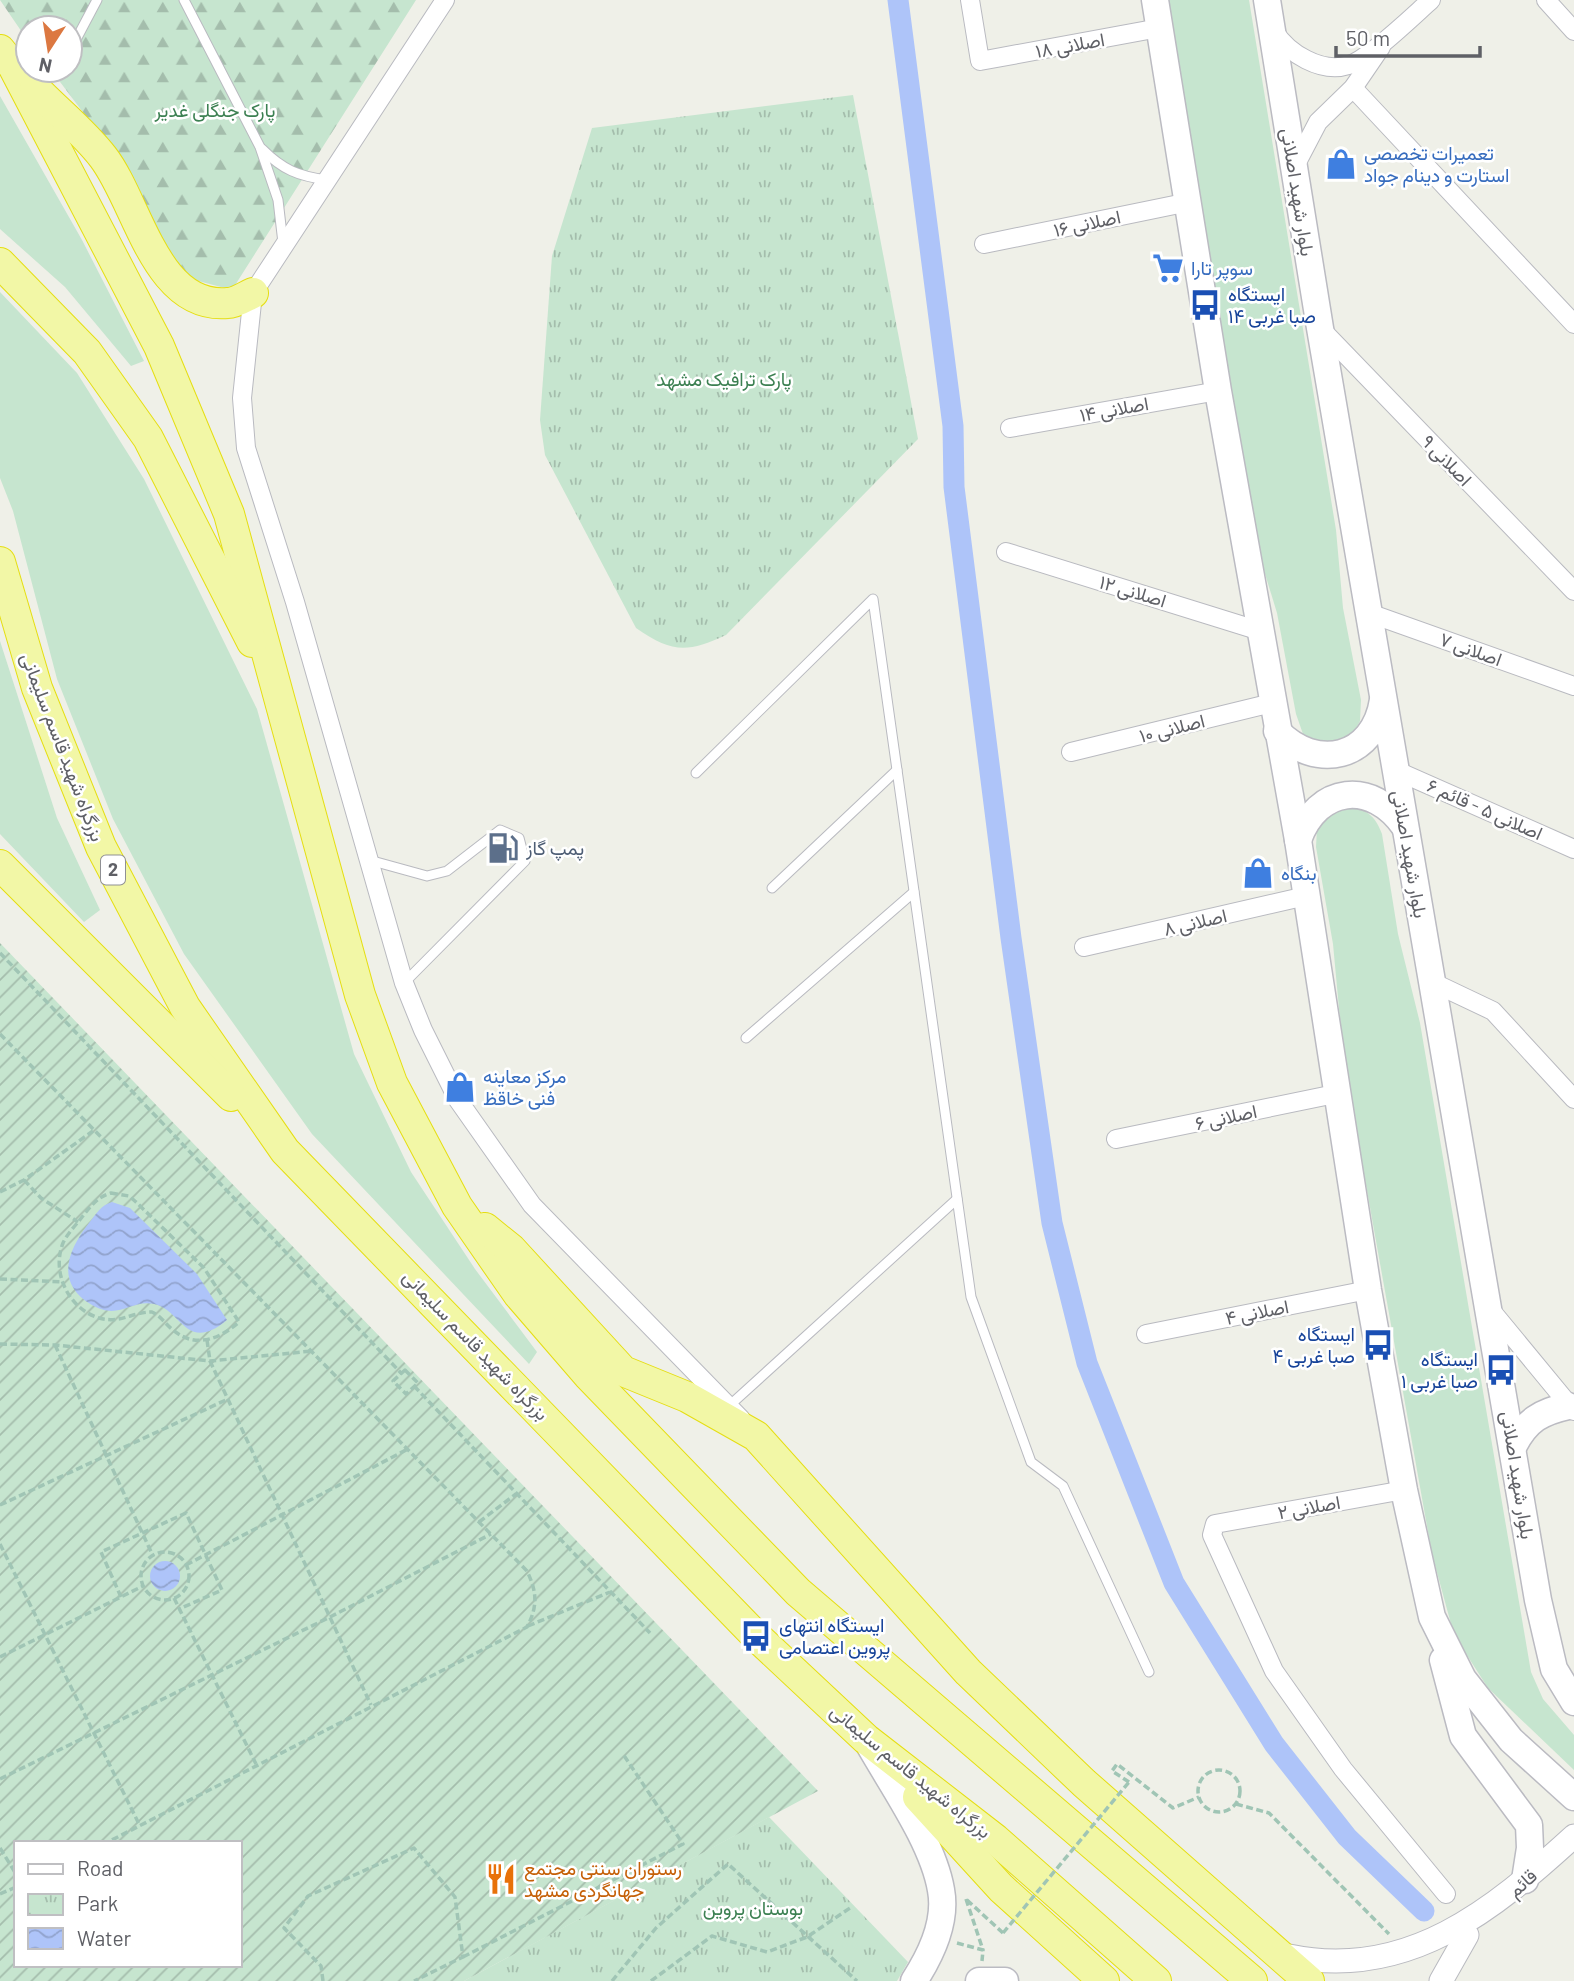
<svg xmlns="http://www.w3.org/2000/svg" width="1574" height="1981" viewBox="0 0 1574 1981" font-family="Barlow,Vazirmatn,sans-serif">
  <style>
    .grass { fill: #c6e5cf }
    .forest { fill: url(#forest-firs) }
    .park { fill: url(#park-tufts) }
    .garden { fill: url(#garden-furrows); fill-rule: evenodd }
    .water { fill: url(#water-waves) }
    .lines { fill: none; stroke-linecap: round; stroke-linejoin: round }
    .canal { stroke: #aec4f9; stroke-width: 21 }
    .service-casing { stroke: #b9bac0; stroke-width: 11 }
    .minor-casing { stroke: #b9bac0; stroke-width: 20 }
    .tertiary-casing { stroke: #b9bac0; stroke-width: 25 }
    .secondary-casing { stroke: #bbbbc2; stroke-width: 29 }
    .trunk-casing { stroke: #e5de12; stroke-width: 32 }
    .path { stroke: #a0c5b5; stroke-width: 3.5; stroke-dasharray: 7 3.5; stroke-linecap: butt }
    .service { stroke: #fff; stroke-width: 9 }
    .minor { stroke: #fff; stroke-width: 18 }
    .tertiary { stroke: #fff; stroke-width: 23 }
    .secondary { stroke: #fff; stroke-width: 26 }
    .trunk { stroke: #f2f7a6; stroke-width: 30 }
    .path-bridge { stroke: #a0c5b5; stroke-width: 3.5; stroke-dasharray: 7 3.5; stroke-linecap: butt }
    .labels { text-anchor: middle; stroke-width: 5; stroke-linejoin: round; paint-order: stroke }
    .shield { fill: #fff; stroke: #8f9094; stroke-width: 2 }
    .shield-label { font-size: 18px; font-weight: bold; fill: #5f6066 }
    .street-label { font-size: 19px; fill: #5f6066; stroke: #fff }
    .park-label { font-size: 19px; fill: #3c8052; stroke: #fff }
    .shop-label { font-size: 19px; fill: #366cbe; stroke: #fff; text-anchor: start }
    .transit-label { font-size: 19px; fill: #164399; stroke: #fff; text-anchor: start }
    .service-label { font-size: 19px; fill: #4e5e75; stroke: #fff; text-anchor: start }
    .food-label { font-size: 19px; fill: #c56008; stroke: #fff; text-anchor: start }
  </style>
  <defs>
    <pattern id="forest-firs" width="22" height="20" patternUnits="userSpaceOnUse" patternTransform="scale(1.75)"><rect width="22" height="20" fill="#c6e5cf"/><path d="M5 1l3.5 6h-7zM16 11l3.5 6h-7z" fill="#a4bdac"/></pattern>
    <pattern id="park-tufts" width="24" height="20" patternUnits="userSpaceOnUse" patternTransform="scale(1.75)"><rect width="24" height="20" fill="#c6e5cf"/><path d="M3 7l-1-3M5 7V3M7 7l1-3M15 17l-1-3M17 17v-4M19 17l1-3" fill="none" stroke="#a4bdac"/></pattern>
    <pattern id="garden-furrows" width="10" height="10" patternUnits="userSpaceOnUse" patternTransform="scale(1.75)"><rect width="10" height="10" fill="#c6e5cf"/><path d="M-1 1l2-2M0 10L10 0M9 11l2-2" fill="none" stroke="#a4bdac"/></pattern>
    <pattern id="water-waves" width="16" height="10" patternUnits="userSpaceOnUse" patternTransform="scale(1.75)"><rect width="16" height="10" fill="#aec4f9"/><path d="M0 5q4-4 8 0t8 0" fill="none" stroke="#91a3cd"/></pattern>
  </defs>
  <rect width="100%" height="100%" fill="#eff0e8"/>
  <g class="grass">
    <path d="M1166,0H1249L1336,530L1343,608L1361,700L1360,721L1352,736L1336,744L1319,743L1303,734L1296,714L1277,613L1255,541Z"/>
    <path d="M0,96L82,240L144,361L131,366L65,287L0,229Z"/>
    <path d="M0,292L77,373L144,479L257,709L354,1054L411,1172L475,1269L537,1352L529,1364L312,1134L184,954L113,819L57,679L13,511L0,478Z"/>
    <path d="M0,641L57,818L100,910L84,922L0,834Z"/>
    <path d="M1354,807C1370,812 1376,818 1382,834L1398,934L1420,1023L1531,1672L1543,1699L1574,1735V1770L1488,1688L1454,1635L1432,1554L1344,1062L1333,944L1316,847L1317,829L1327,816L1341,808Z"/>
  </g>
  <path class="forest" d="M0,0H416L232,290L180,276L110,148L51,70H70V28H28V41Z"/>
  <g class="park">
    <path d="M853,95L918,439L726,635C687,653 672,653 636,628L545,455L540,420L552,256L592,128Z"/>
    <path d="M769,1817L908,1962L897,1981H464Z"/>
  </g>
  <path class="garden" d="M0,943L818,1791L464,1981H0ZM16,1843H240V1965H16Z"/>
  <g class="water">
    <path d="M112,1202L130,1208L197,1274L227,1320C186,1354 182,1310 154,1304C131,1299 119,1321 92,1305C54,1283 68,1250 89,1223C96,1214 101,1205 112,1202Z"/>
    <circle cx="165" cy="1576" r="15"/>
  </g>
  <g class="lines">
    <path class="canal" d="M898,0L953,426L954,487L1011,938L1052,1223L1087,1363L1174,1583L1274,1744L1347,1837L1424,1911"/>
    <defs>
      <g id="service">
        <path d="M184,0L260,147L278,200L283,243"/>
        <path d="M70,51L97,0"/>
        <path d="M262,149C283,170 298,176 327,180"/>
        <path d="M696,773L873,599L971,1297L1031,1462L1063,1486L1149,1672"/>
        <path d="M369,860L427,876L447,871L500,830L519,838L525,861L404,983"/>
        <path d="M772,888L897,770"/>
        <path d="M746,1038L914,892"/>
        <path d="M729,1406L957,1199"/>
      </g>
      <g id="minor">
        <path d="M445,0L253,293L242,398L246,448L295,602L404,983L423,1030L458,1100L532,1205L741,1419"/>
        <path d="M970,0L980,61L1159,28"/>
        <path d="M1546,0L1574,31"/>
        <path d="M1274,31C1288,53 1321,74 1349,65C1369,59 1414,15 1431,0"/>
        <path d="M1353,88L1574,324"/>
        <path d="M1295,166L1318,122L1353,88L1381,47"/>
        <path d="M984,244L1189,202"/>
        <path d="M1320,328L1574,591"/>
        <path d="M1010,428L1218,391"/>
        <path d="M1006,552L1260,631"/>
        <path d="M1369,613L1574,686"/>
        <path d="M1071,752L1272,703"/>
        <path d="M1395,770L1574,849"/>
        <path d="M1084,947L1306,896"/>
        <path d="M1432,982L1493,1011L1574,1099"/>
        <path d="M1116,1139L1335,1094"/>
        <path d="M1490,1309L1574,1411"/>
        <path d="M1146,1334L1368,1290"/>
        <path d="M1404,1490L1215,1524L1212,1535L1274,1671L1343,1769L1446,1894"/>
      </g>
      <g id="tertiary">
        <path d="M1289,1956C1408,1981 1494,1909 1574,1836"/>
        <path d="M1441,1981L1467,1935"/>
      </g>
      <g id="secondary">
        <path d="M1155,0L1218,391L1298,840L1368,1290L1404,1490L1432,1617L1463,1679L1511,1740L1574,1797"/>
        <path d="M1267,0L1320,328L1538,1600L1554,1669L1574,1702"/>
        <path d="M1277,731C1316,772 1374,759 1383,700"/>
        <path d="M1298,840C1317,786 1372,779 1405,827"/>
        <path d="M1514,1445C1527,1420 1541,1412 1568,1406"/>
        <path d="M1443,1660L1463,1736L1529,1825L1530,1848L1525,1880"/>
        <path d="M867,1741C891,1784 933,1842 941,1890C947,1922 931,1955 914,1981"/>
        <path d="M979,1981H1005"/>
      </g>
      <g id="trunk">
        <path d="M0,50L13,66L159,346L229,514L360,995L392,1083L457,1206L518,1294L588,1375L798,1592L1252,1981"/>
        <path d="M35,88C57,111 84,132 103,157C138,202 155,310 228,303C236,303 246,296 253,293"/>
        <path d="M0,263L87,352L148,438L252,642"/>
        <path d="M0,562L37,688L101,847L185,1007L285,1151L756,1636L866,1739L995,1839L1156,1981"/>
        <path d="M0,865L231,1096"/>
        <path d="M485,1228L511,1249L623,1371L687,1397L756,1436L968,1672L1084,1783L1309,1981"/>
        <path d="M918,1797L1001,1888L1104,1981"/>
      </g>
    </defs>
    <use href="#service" class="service-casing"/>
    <use href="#minor" class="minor-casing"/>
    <use href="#tertiary" class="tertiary-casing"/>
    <use href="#secondary" class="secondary-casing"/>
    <use href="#trunk" class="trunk-casing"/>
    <g class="path">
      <path d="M0,953L402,1374"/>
      <path d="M0,1034L527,1571C537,1592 538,1606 527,1627L106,1843"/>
      <path d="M24,1180L41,1198L78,1222"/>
      <path d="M0,1192L24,1180L93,1131"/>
      <path d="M111,1193L129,1196L136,1202L204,1268L239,1322C220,1339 195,1349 173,1330C165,1324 161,1316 152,1312C132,1312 120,1324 99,1318C69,1309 51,1273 63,1243C67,1234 76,1225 82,1217C91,1206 97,1197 111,1193Z"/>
      <path d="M0,1279L63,1282"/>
      <path d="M207,1340L210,1361L371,1705"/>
      <path d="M0,1344L55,1345L210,1361L312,1351"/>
      <path d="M55,1345L153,1556"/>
      <path d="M405,1370L418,1383L406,1394L393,1381Z"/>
      <path d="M414,1386L650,1633"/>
      <path d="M0,1505L228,1399"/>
      <path d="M479,1522L516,1494"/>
      <path d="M0,1544L140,1826"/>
      <circle cx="165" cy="1576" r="24"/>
      <path d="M186,1565L408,1449"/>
      <path d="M121,1597L101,1552L186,1513L222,1590L179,1609"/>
      <path d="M174,1598L256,1764"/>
      <path d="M528,1626L610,1592"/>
      <path d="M0,1657L143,1586"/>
      <circle cx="1219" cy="1791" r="21"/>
      <path d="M0,1779L330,1617L491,1534"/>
      <path d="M1129,1782L1112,1771L1117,1764L1173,1808L1199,1797"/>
      <path d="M1236,1804L1269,1813L1389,1934"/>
      <path d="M0,1848L16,1874"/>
      <path d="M0,1894L16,1887"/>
      <path d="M966,1899L983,1950"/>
      <path d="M967,1900L1003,1933"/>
      <path d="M957,1943L983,1950L982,1961"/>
      <path d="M463,1957L683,1844L623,1754"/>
      <path d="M323,1981L321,1966L284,1928L308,1896L414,1848L455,1897L463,1957L414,1981"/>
      <path d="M612,1981L656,1928L728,1864L857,1981"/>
      <path d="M651,1981L712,1936L767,1952L807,1937L850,1908"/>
    </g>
    <use href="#service" class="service"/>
    <use href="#minor" class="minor"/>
    <use href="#tertiary" class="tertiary"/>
    <use href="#secondary" class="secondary"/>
    <use href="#trunk" class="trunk"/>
    <path class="path-bridge" d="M1003,1933L1129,1782"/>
  </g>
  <defs>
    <symbol id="shop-bare" viewBox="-9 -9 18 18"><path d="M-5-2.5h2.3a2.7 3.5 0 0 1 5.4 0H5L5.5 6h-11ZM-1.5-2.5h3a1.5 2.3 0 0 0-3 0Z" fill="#3f7fe0" stroke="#fff" stroke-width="2.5" paint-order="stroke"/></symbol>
    <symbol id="supermarket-bare" viewBox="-9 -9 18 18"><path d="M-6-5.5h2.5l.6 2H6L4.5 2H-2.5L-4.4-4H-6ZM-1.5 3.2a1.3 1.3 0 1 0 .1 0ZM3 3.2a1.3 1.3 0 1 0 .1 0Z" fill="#3f7fe0" stroke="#fff" stroke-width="2.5" paint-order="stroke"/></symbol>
    <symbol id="bus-bare" viewBox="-9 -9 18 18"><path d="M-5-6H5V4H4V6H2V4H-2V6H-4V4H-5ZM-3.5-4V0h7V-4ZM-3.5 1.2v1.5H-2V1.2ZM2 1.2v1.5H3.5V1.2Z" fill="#1a4fb4" stroke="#fff" stroke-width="2.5" paint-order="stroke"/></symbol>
    <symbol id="fuel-bare" viewBox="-9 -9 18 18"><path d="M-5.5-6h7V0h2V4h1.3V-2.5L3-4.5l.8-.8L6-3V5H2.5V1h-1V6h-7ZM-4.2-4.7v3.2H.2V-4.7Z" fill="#5c6f8a" stroke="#fff" stroke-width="2.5" paint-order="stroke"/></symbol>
    <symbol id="restaurant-bare" viewBox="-9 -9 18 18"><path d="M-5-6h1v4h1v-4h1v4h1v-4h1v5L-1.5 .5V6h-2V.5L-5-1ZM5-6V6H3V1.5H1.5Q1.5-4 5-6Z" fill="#e8710a" stroke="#fff" stroke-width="2.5" paint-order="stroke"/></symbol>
  </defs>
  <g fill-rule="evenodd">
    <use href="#shop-bare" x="1319" y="142" width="44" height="44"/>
    <use href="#supermarket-bare" x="1146" y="246" width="44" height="44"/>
    <use href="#bus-bare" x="1183" y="283" width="44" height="44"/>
    <use href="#fuel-bare" x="481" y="826" width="44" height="44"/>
    <use href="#shop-bare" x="1236" y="851" width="44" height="44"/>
    <use href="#shop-bare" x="438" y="1065" width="44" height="44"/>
    <use href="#bus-bare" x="1356" y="1323" width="44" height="44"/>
    <use href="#bus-bare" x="1479" y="1348" width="44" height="44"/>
    <use href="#bus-bare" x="734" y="1614" width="44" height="44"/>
    <use href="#restaurant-bare" x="479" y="1857" width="44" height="44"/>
  </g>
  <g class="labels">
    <rect class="shield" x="101" y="855.5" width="24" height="29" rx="5"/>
    <g class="shield-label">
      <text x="113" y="876">2</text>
    </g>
    <g class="street-label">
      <text transform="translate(1070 45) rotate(-10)" y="7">اصلانی ۱۸</text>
      <text transform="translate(1298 192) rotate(81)" y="7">بلوار شهید اصلانی</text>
      <text transform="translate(1087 223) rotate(-12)" y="7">اصلانی ۱۶</text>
      <text transform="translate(1114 409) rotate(-10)" y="7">اصلانی ۱۴</text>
      <text transform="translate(1447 460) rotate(46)" y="7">اصلانی ۹</text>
      <text transform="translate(1133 591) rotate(17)" y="7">اصلانی ۱۲</text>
      <text transform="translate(1471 649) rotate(20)" y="7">اصلانی ۷</text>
      <text transform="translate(1172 728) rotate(-14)" y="7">اصلانی ۱۰</text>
      <text transform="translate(63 747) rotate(69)" y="7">بزرگراه شهید قاسم سلیمانی</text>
      <text transform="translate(1485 809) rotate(24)" y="7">اصلانی ۵ - قائم ۶</text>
      <text transform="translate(1410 854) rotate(80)" y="7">بلوار شهید اصلانی</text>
      <text transform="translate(1195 922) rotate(-13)" y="7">اصلانی ۸</text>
      <text transform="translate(1226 1117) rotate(-12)" y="7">اصلانی ۶</text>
      <text transform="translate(1257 1312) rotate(-11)" y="7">اصلانی ۴</text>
      <text transform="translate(476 1345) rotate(46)" y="7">بزرگراه شهید قاسم سلیمانی</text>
      <text transform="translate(1518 1475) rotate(81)" y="7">بلوار شهید اصلانی</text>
      <text transform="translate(1309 1507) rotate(-10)" y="7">اصلانی ۲</text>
      <text transform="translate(911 1771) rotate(39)" y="7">بزرگراه شهید قاسم سلیمانی</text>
      <text transform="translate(1522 1883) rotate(-42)" y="7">قائم</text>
    </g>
    <g class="park-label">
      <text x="215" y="117">پارک جنگلی غدیر</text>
      <text x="724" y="386">پارک ترافیک مشهد</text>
      <text x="753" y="1915">بوستان پروین</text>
    </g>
    <g class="shop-label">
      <text x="1364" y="160">تعمیرات تخصصی<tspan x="1364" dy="22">استارت و دینام جواد</tspan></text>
      <text x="1191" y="275">سوپر تارا</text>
      <text x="1281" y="880">بنگاه</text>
      <text x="483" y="1083">مرکز معاینه<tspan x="483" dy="22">فنی خاقظ</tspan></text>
    </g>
    <g class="transit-label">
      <text x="1228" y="301">ایستگاه<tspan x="1228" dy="22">صبا غربی ۱۴</tspan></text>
      <text x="1355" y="1341" text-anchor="end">ایستگاه<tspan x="1355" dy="22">صبا غربی ۴</tspan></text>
      <text x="1478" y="1366" text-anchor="end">ایستگاه<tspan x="1478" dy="22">صبا غربی ۱</tspan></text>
      <text x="779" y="1632">ایستگاه انتهای<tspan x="779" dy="22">پروین اعتصامی</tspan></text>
    </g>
    <g class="service-label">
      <text x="526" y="855">پمپ گاز</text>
    </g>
    <g class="food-label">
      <text x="524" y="1875">رستوران سنتی مجتمع<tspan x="524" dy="22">جهانگردی مشهد</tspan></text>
    </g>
  </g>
  <rect x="14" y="1841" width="228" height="126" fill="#ffffff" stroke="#bfbfc2" stroke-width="2"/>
  <rect x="28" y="1864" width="35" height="10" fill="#ffffff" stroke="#bfbfc2" stroke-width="2"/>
  <text x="77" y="1876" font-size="21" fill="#5f6066">Road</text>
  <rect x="28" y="1894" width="35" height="21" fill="url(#park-tufts)" stroke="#bfbfc2" stroke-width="2"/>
  <text x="77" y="1911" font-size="21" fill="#5f6066">Park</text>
  <rect x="28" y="1928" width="35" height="21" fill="url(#water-waves)" stroke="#bfbfc2" stroke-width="2"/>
  <text x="77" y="1946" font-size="21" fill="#5f6066">Water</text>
  <g transform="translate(49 49) rotate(192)"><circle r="33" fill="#ffffff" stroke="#bfbfc2" stroke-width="2"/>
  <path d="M0-5L12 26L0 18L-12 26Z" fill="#dc7841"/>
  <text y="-10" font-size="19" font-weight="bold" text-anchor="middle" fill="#5f6066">N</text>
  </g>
  <path d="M1336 46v10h144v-10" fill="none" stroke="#5f6066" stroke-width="3.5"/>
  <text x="1346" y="46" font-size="21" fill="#5f6066" stroke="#ffffff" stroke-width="5" paint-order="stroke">50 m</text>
</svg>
